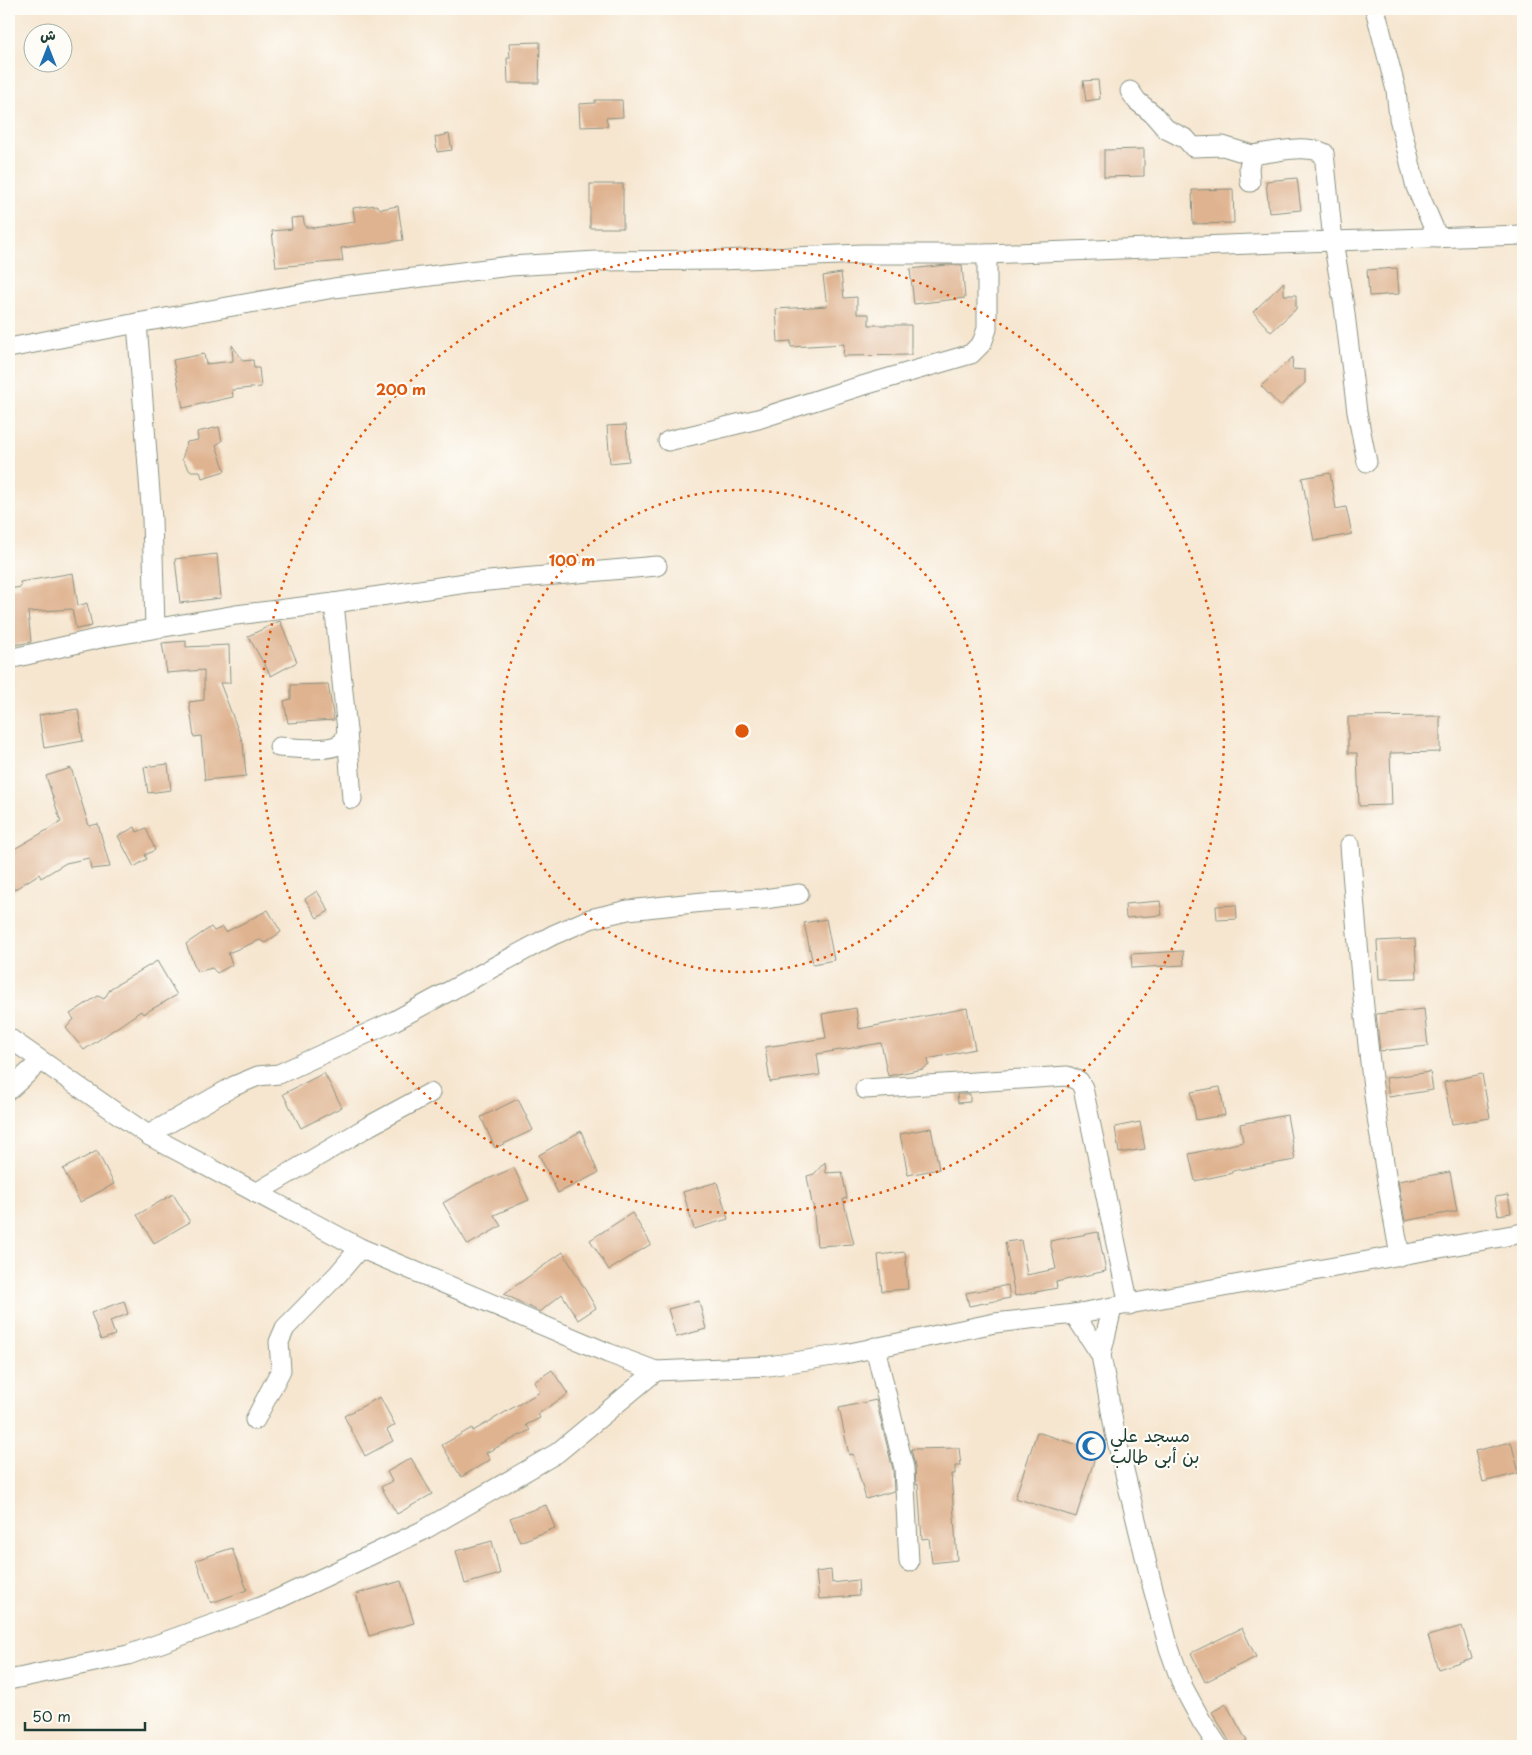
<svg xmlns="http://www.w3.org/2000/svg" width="1532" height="1755" viewBox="0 0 1532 1755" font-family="'Playpen Sans','Playpen Sans Arabic',sans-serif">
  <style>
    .building { fill: #dfb390 }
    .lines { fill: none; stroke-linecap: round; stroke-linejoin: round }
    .minor-casing { stroke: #8a9282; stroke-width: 21 }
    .minor { stroke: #fff; stroke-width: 19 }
    .ring { fill: none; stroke: #de580e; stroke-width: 2.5; stroke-dasharray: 2.5 5 }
    .labels { text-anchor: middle; stroke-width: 4.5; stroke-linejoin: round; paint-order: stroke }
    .poi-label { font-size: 18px; fill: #1f3d34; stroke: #fdfcf7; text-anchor: start }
    .centre { fill: #de580e; stroke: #fdfcf7; stroke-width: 2.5 }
    .ring-label { font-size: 15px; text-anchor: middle; font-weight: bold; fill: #de580e; stroke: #fdfcf7; stroke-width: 4.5; stroke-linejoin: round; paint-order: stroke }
  </style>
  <rect width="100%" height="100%" fill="#fdfcf7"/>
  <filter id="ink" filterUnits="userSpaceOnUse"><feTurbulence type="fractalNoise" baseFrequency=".02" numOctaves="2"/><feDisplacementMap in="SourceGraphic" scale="10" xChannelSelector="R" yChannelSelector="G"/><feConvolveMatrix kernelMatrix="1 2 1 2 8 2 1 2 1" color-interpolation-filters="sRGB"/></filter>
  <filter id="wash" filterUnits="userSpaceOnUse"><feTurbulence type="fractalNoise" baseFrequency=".0096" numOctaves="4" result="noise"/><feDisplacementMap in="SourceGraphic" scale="20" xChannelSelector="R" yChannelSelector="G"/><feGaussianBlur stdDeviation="1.12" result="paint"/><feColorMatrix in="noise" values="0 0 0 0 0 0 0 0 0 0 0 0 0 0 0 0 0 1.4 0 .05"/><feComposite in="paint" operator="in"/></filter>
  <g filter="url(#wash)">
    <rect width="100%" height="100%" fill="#f6e6d0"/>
    <g id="blocks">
      <g class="building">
        <path d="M540,42L539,83H508L507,58H510L509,43Z"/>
        <path d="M1098,80L1100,99L1086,101L1083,81Z"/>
        <path d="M595,100H622L623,117L606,118L608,126L580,127L579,104L595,103Z"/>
        <path d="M449,134L452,150L437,152L435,137Z"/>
        <path d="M1144,149V176L1104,177V150Z"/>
        <path d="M1297,178L1301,210L1269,213L1266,181Z"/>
        <rect x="590" y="184" width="33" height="44"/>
        <path d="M1233,189L1234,223L1193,224L1192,190Z"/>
        <path d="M376,205L381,209L398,206L403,240L341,248L343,261L276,267L272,231L292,229L291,218L303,217L305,227H312L313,228L355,222L353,208Z"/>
        <path d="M947,265H962L965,298L914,304L910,269Z"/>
        <path d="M1397,268L1399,294L1369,296L1367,270Z"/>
        <path d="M841,273L844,298L857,297V314H869V325H911V355L843,356L844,344L791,347V341L778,342L776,309L827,306L823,276Z"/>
        <path d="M1284,282V295H1296V309L1271,332L1253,312Z"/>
        <path d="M232,345L243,361L253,360L254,368H259L261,387L232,390L233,397L183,408L173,360L204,354L206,364L233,361Z"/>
        <path d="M1293,357L1292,369L1305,370V383L1280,406L1261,386Z"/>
        <path d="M626,425L629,461L610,463L607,426Z"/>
        <path d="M219,427L222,441L216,445L225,471L202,478L200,471H190L182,459L187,442L198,440L197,432Z"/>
        <path d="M1330,473L1336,509L1346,507L1352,534L1314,541L1302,478Z"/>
        <path d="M217,554L221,598L180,603L175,559Z"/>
        <path d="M73,573L78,606L87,603L92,626L76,629L72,609L28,612L31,642L9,646V589L21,587L20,582Z"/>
        <path d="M280,621L297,662L271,676L248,636Z"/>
        <path d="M186,641V647L229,645L230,683H220L243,743L246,776L205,780L201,736L194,737L189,702L204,700V670L167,673L162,643Z"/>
        <path d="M328,684L334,720L288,723L284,701L291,699V685Z"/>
        <path d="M78,709L83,741L44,748L39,715Z"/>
        <path d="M1440,716V752L1390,753L1392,805L1359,806L1357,753H1348V717Z"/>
        <path d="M168,764L171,790L148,793L144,767Z"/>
        <path d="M71,768L89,826L98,824L110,867L91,869L89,858L66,863L41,878L39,874L9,893V852L61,822L46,776Z"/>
        <path d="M135,827L137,832L146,828L155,850L145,855L147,859L134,867L118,836Z"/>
        <path d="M317,891L329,911L317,918L305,899Z"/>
        <path d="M1160,901L1162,915L1126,918L1125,904Z"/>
        <path d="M1236,905L1237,919L1217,920L1216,906Z"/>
        <path d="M268,910L281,932L265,943L260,940L228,953L232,965L217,973L212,968L197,972L186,944L211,927L214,931L223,927L226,932Z"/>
        <path d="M826,919L834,960L813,964L804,923Z"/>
        <path d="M1415,939L1417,978L1379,979L1377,941Z"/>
        <path d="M1183,951L1184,965L1132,968L1131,954Z"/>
        <path d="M157,961L177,995L143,1014L141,1011L84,1050L66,1028L74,1019L70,1014L98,996L104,999L111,988Z"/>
        <path d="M856,1008L859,1029L967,1008L975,1049L928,1059L929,1065L923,1069L888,1076L881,1043L817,1054L820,1075L770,1082L765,1047L826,1038L822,1014Z"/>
        <path d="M1424,1009L1428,1046L1380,1051L1376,1014Z"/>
        <path d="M1430,1072L1433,1090L1389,1097L1386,1078Z"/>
        <path d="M324,1073L342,1107L301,1128L283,1094Z"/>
        <path d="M1482,1074L1490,1118L1452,1124L1444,1082Z"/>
        <path d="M1220,1087L1225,1115L1196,1120L1191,1092Z"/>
        <path d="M957,1094H970V1102L958,1103Z"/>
        <path d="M518,1099L533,1130L495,1148L481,1117Z"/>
        <path d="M1287,1115L1295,1160L1232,1171V1173L1195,1181L1189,1154L1243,1142L1240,1124Z"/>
        <path d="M1140,1122L1145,1149L1119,1153L1115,1127Z"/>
        <path d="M931,1128L939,1169L908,1175L900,1134Z"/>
        <path d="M581,1131L598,1173L558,1193L539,1155Z"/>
        <path d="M97,1151L114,1184L80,1202L63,1169Z"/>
        <path d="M825,1162L826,1173L842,1172L847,1198L843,1199L854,1244L817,1246L813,1204H812L807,1176L814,1174Z"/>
        <path d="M514,1168L529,1200L494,1215L501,1226L468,1245L443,1203L476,1184Z"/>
        <path d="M1450,1172L1457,1211L1405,1221L1398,1181Z"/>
        <path d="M717,1182L728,1219L694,1229L683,1192Z"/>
        <path d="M173,1194L190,1222L154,1243L137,1215Z"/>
        <path d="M1508,1195L1511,1213L1498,1215L1495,1197Z"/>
        <path d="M632,1213L651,1244L609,1270L590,1240Z"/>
        <path d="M1098,1232L1106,1271L1056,1282L1057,1288L1015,1296L1005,1242L1021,1240L1027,1275L1056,1269L1050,1241Z"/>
        <path d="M563,1252L596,1308L578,1320L562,1294L540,1312L504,1294Z"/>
        <path d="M905,1252L908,1289L882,1291L878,1255Z"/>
        <path d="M1008,1285L1010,1298L969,1306L966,1293Z"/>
        <path d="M124,1301L128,1314L110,1321L115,1335L101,1340L91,1313Z"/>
        <path d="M699,1301L706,1329L676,1337L668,1309Z"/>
        <path d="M552,1370L568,1394L538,1414L540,1418L526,1425L530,1430L486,1453L490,1460L461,1477L442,1445L472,1428L473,1431L540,1392L534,1382Z"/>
        <path d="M380,1397L395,1425L387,1430L393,1441L365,1456L344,1416Z"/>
        <path d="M876,1400L893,1470L894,1491L866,1499L853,1454L849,1455L839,1408Z"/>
        <path d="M1037,1432L1097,1451L1076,1517L1015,1498Z"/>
        <path d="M1511,1442L1519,1473L1483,1482L1475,1451Z"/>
        <path d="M959,1448L961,1466H955V1474H951L957,1560L932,1563L929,1538L922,1539L918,1484L916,1485L915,1466L911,1449Z"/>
        <path d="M411,1458L432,1494L397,1514L381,1487L392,1481L387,1472Z"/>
        <path d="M546,1505L555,1528L520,1542L510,1518Z"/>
        <path d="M492,1541L500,1574L465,1584L456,1551Z"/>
        <path d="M232,1548L247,1590L211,1603L196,1560Z"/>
        <path d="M831,1570L832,1583L858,1580L859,1596L819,1599L816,1572Z"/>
        <path d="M401,1581L414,1623L369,1636L356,1594Z"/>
        <path d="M1462,1626L1472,1658L1438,1669L1428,1636Z"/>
        <path d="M1242,1628L1256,1657L1205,1682L1191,1653Z"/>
        <path d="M1226,1704L1247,1741L1238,1746H1232L1212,1712Z"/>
      </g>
    </g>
  </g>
  <g filter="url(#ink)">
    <use href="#blocks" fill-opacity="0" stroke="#8a9282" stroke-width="1"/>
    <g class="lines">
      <defs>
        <g id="minor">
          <path d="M1375,9L1396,90L1399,118L1416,187L1438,238"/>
          <path d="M1130,91L1137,101L1153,114L1166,129L1186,139L1193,147L1223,146L1252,155"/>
          <path d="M1250,182L1249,167L1252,155C1275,152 1302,144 1324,153L1333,241L1344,306L1357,412L1367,462"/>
          <path d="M137,323L152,519L155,627"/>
          <path d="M9,348L137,323L334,288L510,266L597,261L721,260L863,254H987L1333,241L1523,235"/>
          <path d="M668,441L758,419L851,389L971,354L982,343L987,329V254"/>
          <path d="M334,603L347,731L352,799"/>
          <path d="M9,659L105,637L236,615L334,603L466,583L657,566"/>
          <path d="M279,747C294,748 327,752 340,744C344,742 346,736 347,731"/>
          <path d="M1350,845C1356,926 1363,1007 1373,1087C1380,1144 1390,1200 1400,1256"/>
          <path d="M9,1038L148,1135L360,1248L608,1353L656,1371L769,1366L845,1354L995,1323L1074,1314L1523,1233"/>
          <path d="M865,1089L1067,1076L1079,1081L1083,1088L1129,1305"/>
          <path d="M9,1090L41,1061"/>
          <path d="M148,1135L234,1086L258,1076L279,1074L394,1021L553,935L590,919L628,910L703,902L764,899L799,894"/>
          <path d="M256,1193L369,1126L430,1093"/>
          <path d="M1112,1308L1101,1355L1115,1433L1151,1581L1169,1648L1183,1687L1202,1722L1218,1746"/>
          <path d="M1074,1314L1101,1355"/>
          <path d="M875,1347L904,1468L909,1562"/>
          <path d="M255,1420L281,1370L279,1342L285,1328L338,1274L360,1248"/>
          <path d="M9,1680L128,1655L263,1606L422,1531L557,1453L656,1371"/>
        </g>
      </defs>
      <use href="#minor" class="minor-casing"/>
      <use href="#minor" class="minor"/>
    </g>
  </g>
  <g class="ring">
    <circle cx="742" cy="731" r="241"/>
    <circle cx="742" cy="731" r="482"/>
  </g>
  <defs>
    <symbol id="mosque-ring" viewBox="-11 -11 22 22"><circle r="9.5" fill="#fdfcf7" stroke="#1f6fb2" stroke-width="1.5"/><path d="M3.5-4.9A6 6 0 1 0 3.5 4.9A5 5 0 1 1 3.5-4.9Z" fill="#1f6fb2"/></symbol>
  </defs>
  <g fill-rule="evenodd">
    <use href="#mosque-ring" x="1075" y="1430" width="32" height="32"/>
  </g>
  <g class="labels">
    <g class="poi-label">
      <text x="1110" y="1442">مسجد علي<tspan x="1110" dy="21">بن أبى طالب</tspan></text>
    </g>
  </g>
  <circle cx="742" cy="731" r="8" class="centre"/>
  <g class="ring-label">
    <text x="401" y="395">200 m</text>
    <text x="572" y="566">100 m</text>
  </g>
  <rect width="1532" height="1755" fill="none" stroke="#fdfcf7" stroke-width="30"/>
  <g transform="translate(48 48)"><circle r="24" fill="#fdfcf7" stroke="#a4b0a9"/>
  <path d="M0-4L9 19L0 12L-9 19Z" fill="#1f6fb2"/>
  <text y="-8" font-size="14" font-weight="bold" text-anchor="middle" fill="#1f3d34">ش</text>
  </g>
  <path d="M25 1722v8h120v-8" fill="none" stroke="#1f3d34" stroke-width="2.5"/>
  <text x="32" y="1722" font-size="15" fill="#1f3d34" stroke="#fdfcf7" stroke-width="4" paint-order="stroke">50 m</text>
</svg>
